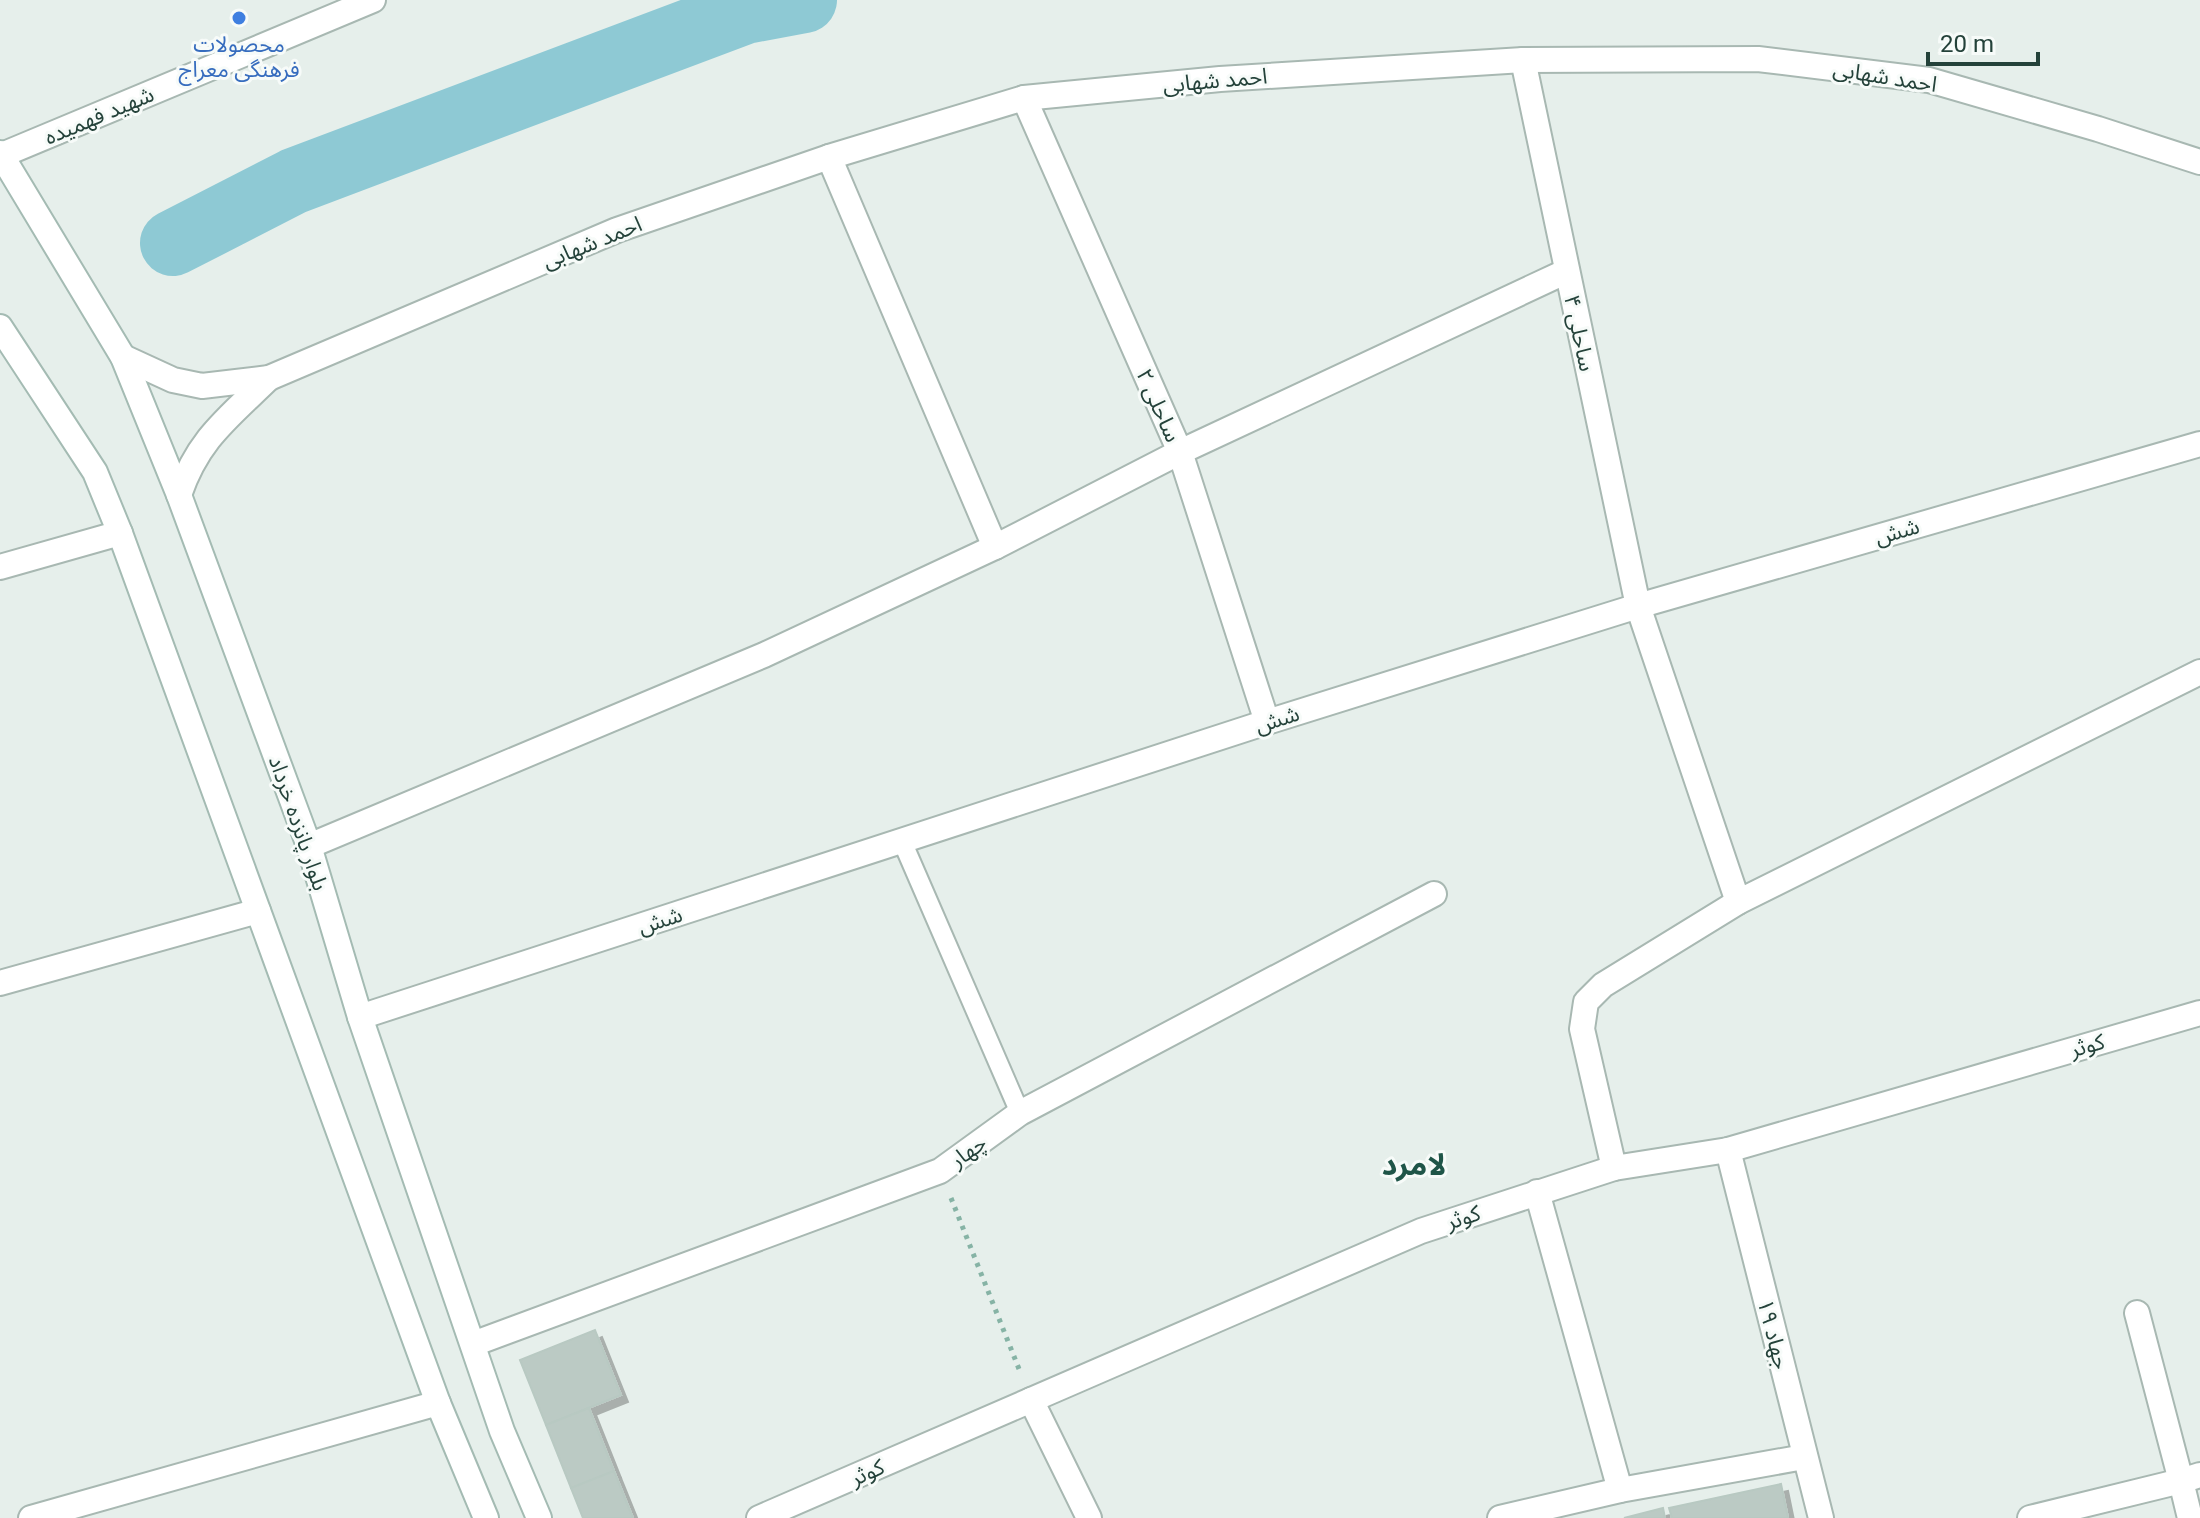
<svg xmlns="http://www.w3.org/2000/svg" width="2200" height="1518" viewBox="0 0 2200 1518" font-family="Roboto,'Noto Sans Arabic',sans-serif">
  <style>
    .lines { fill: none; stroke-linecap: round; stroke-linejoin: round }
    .river { stroke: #8ec9d4; stroke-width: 66 }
    .building { fill: #bbcac4; stroke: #b8c9c2; stroke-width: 2; filter: url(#shadow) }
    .service-casing { stroke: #a8b8b2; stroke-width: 22 }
    .minor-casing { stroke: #a8b8b2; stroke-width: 28 }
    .secondary-casing { stroke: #a4bbb3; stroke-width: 28 }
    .path { stroke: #86b3a5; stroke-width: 5; stroke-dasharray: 4 6; stroke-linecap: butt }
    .service { stroke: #fff; stroke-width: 18 }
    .minor { stroke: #fff; stroke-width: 24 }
    .secondary { stroke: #fff; stroke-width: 24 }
    .shop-dot { fill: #3f7fe0; stroke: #f7fbf9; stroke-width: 3 }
    .labels { text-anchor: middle; stroke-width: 6; stroke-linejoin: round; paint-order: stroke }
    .shop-label { font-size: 22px; fill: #366cbe; stroke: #f7fbf9 }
    .street-label { font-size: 22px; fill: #24423a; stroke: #f7fbf9 }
    .district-label { font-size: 30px; font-weight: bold; fill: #1f5548; stroke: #f7fbf9 }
  </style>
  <defs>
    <filter id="shadow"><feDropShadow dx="7" dy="7" stdDeviation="0" flood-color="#0004"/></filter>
  </defs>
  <rect width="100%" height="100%" fill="#e6efeb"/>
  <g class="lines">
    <path class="river" d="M173,243L294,181L745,11L804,0"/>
  </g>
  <g class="building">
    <path d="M595,1330L621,1395L546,1425L520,1360Z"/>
    <path d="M589,1408L614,1471L571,1488L546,1425Z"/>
    <path d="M614,1471L633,1518H583L571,1488Z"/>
    <path d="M1781,1484L1788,1518H1672L1669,1508Z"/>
    <path d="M1663,1508L1665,1518H1624Z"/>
  </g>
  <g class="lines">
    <defs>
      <path id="service" d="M902,841L1020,1113"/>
      <g id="minor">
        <path d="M1523,60L1638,606L1738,902"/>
        <path d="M1024,98L1180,452L1267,722"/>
        <path d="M2,155L373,0"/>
        <path d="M829,157L995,547"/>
        <path d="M123,357L173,380L202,386L269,378L617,230L829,157L1024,98L1220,79L1523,60L1758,59L1929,80L2098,129L2200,162"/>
        <path d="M179,495C198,439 228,418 269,378"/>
        <path d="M0,567L120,533"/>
        <path d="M309,846L764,655L995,547L1180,452L1567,271"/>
        <path d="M0,983L258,911"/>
        <path d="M360,1017L1267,722L1638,606L2200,444"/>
        <path d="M1728,1150L1821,1518"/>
        <path d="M1614,1168L1582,1029L1586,1002L1603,985L1738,902L2200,672"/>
        <path d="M1537,1192L1620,1490"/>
        <path d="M473,1344L940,1171L1020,1113L1434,894"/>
        <path d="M1031,1400L1089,1518"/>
        <path d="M31,1518L438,1403"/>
        <path d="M759,1518L1421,1231L1614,1168L1728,1150L2200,1013"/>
        <path d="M1500,1518L1620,1490L1804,1457"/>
        <path d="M2030,1518L2181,1481L2137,1313"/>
        <path d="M2190,1518L2181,1481L2200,1475"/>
      </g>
      <g id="secondary">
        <path d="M0,153L123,357L179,495L309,846L360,1017L502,1431L539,1518"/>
        <path d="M0,327L95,472L120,533L438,1403L486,1518"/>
      </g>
    </defs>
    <use href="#service" class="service-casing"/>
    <use href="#minor" class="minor-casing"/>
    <use href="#secondary" class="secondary-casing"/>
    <path class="path" d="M951,1198L1021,1374"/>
    <use href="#service" class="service"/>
    <use href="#minor" class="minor"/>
    <use href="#secondary" class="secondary"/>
  </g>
  <circle class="shop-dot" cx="239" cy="18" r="8"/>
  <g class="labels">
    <g class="shop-label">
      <text x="239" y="52">محصولات<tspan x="239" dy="25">فرهنگی معراج</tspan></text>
    </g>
    <g class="street-label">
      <text transform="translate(1885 76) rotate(9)" y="8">احمد شهابی</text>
      <text transform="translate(1215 80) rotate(-5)" y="8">احمد شهابی</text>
      <text transform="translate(99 115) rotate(-23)" y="8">شهید فهمیده</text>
      <text transform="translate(592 242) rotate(-22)" y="8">احمد شهابی</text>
      <text transform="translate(1580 333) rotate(78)" y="8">ساحلی ۴</text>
      <text transform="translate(1159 405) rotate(66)" y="8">ساحلی ۲</text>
      <text transform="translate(1897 531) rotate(-16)" y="8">شش</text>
      <text transform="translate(1277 719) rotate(-18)" y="8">شش</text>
      <text transform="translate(299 823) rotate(71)" y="8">بلوار پانزده خرداد</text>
      <text transform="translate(660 920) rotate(-18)" y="8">شش</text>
      <text transform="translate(2087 1045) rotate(-16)" y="8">کوثر</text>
      <text transform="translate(968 1151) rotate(-36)" y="8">چهار</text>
      <text transform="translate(1463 1217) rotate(-18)" y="8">کوثر</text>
      <text transform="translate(1774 1334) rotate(76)" y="8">جهاد ۱۹</text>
      <text transform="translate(867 1472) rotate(-24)" y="8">کوثر</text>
    </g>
    <g class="district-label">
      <text x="1414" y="1175">لامرد</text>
    </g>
  </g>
  <path d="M1928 52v12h110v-12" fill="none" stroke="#24423a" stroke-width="4"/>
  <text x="1940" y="52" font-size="24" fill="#24423a" stroke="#f7fbf9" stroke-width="6" paint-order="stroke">20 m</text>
</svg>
